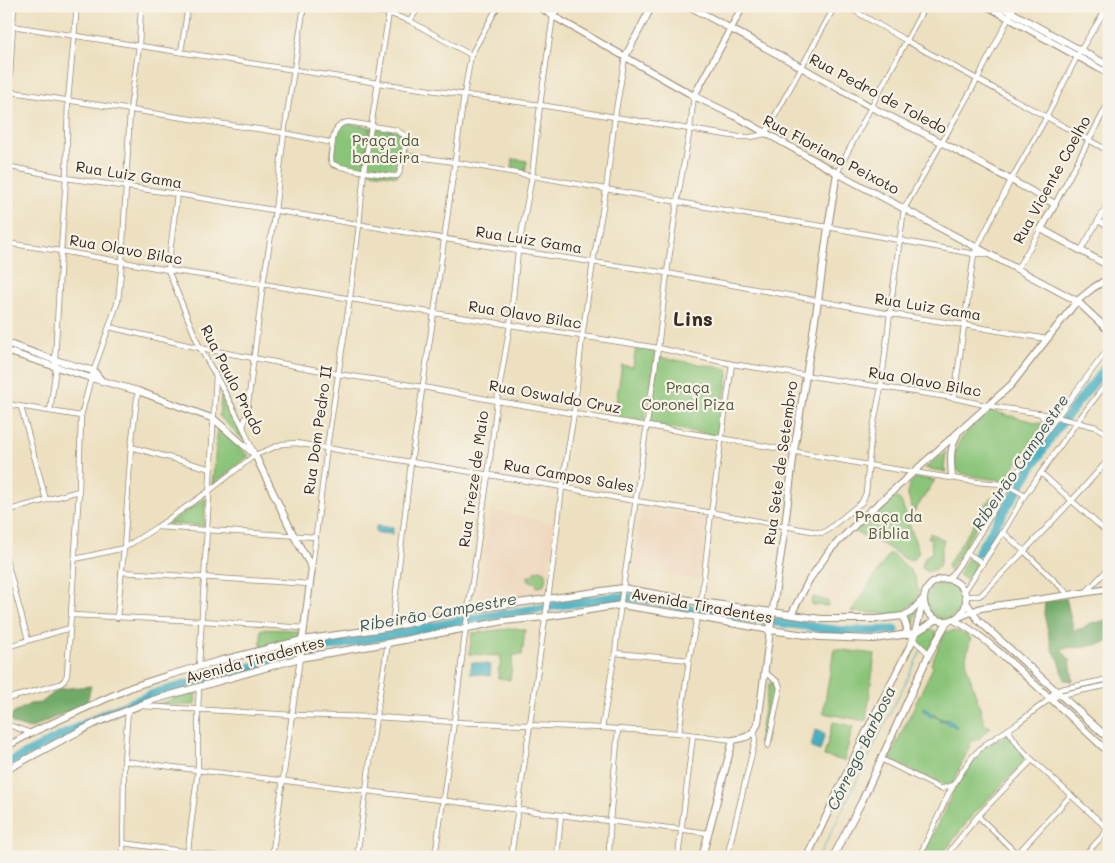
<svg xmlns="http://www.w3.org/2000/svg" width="1115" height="863" viewBox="0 0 1115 863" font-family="Mali,sans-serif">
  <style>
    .built { fill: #eed6bb }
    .green { fill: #8ac478; stroke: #62774b }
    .forest { fill: #6faa68; stroke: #556a43 }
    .water { fill: #41adbf; stroke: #3e6c6e }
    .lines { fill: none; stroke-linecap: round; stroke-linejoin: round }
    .stream { stroke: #41adbf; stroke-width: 1 }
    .river { stroke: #41adbf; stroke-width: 9 }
    .street-casing { stroke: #94856f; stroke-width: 6 }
    .secondary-casing { stroke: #94856f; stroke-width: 8 }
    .street { stroke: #fff; stroke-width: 4.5 }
    .secondary { stroke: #fff; stroke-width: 6 }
    .labels { text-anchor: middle; stroke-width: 4.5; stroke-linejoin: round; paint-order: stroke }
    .street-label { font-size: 15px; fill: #3b2a1e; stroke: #f7f3e8 }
    .park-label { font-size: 15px; fill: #535839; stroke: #f7f3e8 }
    .water-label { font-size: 16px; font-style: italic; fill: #3d5856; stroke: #f7f3e8 }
    .district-label { font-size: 20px; font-weight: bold; fill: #3b2a1e; stroke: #f7f3e8 }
  </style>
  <rect width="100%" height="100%" fill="#f7f3e8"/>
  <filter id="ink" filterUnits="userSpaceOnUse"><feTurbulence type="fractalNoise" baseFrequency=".02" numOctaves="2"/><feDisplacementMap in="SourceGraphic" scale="10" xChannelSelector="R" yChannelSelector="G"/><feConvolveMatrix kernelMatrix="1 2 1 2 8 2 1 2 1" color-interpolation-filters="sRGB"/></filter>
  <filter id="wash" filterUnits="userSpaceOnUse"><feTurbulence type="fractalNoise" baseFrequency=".0096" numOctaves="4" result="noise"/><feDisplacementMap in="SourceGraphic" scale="20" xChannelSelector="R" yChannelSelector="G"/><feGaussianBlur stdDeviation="1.12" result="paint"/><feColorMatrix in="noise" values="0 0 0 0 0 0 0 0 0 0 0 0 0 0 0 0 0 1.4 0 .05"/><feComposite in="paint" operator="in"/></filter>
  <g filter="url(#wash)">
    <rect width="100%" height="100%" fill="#ede0c0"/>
    <g class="built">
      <path d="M641,507L709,519L698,580L634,570Z"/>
      <path d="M491,511L556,523L545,595L477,605Z"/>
      <path d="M830,571L848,578L838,605L819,599Z"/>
    </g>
    <g class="green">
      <path d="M343,123L370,127L364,170L333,163L331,156L336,129Z"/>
      <path d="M372,127L399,131L404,135L405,145L397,176L365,171Z"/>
      <path d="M513,159L527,161L525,172L512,170Z"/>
      <path d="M636,347L656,351L644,421L614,417L622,365L633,367Z"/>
      <path d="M658,357L729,369L718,436L648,424Z"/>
      <path d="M222,389L247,443L219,416Z"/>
      <path d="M990,411L1044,424L1004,481C994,479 971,477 962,473C956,471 955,466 954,460C953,439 977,424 990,411Z"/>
      <path d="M218,428L249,456L212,485Z"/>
      <path d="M946,452L944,469L946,472L925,468Z"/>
      <path d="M916,478L935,480L914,512C909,500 902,487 916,478Z"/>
      <path d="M992,497L993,500L950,569H948L947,566L990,498Z"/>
      <path d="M206,498L204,526L167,524Z"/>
      <path d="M891,498H897L901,501L919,552L914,559L907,560L882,544L857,533L856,529L858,526Z"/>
      <path d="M930,533L944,540C941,549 941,558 939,567L928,572L921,567L926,556L932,553L931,538H928Z"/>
      <path d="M890,553L909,569L915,578L919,593L917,599L907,609L898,614L851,612Z"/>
      <path d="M968,558L977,563L966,581L961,576L958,575Z"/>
      <path d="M541,570L545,572L547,577L543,586L537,587L536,583L528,580V576H532L536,571Z"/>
      <circle cx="944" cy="601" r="18"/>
      <path d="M813,597L828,601V606L813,605L811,602Z"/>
      <path d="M917,610L913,630L912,632L908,631L906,617Z"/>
      <path d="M516,628L525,630L522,655H513L510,680L498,678L499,667L501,666V656L469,654L472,633Z"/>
      <path d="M261,629L297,630L299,632L298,638L264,647L261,646Z"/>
      <path d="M931,629L935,631L937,635L930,650L915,641L916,636Z"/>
      <path d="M952,631L960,632L971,638L966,657L967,667L985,725L991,727L979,739L972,741L953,783L947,786L894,762L890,757L933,667L931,664L945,632Z"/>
      <path d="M834,649L875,654L866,721L823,713Z"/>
      <path d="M772,683L775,685L765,744L758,743L769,684Z"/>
      <path d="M196,691L195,705H156Z"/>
      <path d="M833,722L853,726L844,761L824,756Z"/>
      <path d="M1009,733L1027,759L970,818L945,851L944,857H922L954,790L975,758L986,746Z"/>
    </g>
    <g class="forest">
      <path d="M1066,598L1074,631L1083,628L1090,623L1099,622L1109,619V642L1085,647L1063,648L1062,651L1070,660L1073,681L1065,680L1059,660L1052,649L1044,614L1045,602Z"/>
      <path d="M91,686L87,702L30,729L14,724L9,720L13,714L21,709L30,704L41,703L59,689Z"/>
    </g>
    <g class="water">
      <path d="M376,526L393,527V534L376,533Z"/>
      <path d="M472,662L491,665L490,676L470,673Z"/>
      <path d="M924,707C929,712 935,716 942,719C945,720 948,719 950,721C953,722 955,724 957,726V727H954L952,725H949L943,720L940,721L939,718H936L934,716L930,717L923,710Z"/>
      <path d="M815,730L825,733L820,751L811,748Z"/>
    </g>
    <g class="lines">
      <path class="stream" d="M819,857L922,649"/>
      <g class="river">
        <path d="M977,554L1053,434L1109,363"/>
        <path d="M6,764L106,713L159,692L314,650L459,621L613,597L638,598L711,613L842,631L895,630"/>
      </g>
    </g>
  </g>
  <g filter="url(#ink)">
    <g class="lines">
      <defs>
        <g id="street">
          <path d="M343,6L388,13L410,21L471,55"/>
          <path d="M846,6L907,41L1109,151"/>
          <path d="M410,21L419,6"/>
          <path d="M6,25L378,83L540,105L739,137H751L765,134L835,6"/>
          <path d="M181,52L188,6"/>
          <path d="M6,91L284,133L333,143"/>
          <path d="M348,122L396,130L404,135L406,138L404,155L399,174L397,176H393C383,175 338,168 333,164C330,161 331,160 331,156C333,144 331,124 348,122Z"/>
          <path d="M6,148L14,6"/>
          <path d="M404,155L454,162L751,215L828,227L974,254H987"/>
          <path d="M6,166L66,178L177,194L518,251L667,273L891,314L964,325L1047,339"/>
          <path d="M837,173L871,107L925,6"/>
          <path d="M177,194L168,270L200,348L216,376L243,427L254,453"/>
          <path d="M1055,204L1109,102"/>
          <path d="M1098,221L1109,227"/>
          <path d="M6,243L61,251L168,270L263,284L434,313L658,348L732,364L954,398L989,406L1057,416L1060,418L1096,427L1109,435"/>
          <path d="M1081,250L1109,202"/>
          <path d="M1017,269L1041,229"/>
          <path d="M109,327L200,348L338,374L423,387L497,401L720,438L868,465L977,482L1001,484L1009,486L1025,495"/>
          <path d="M954,398L974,254L1011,180L1046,118L1080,51L1108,6"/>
          <path d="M6,404L81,416"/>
          <path d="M21,407L46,500"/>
          <path d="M50,411L56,367L55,360L61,251L66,178L68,100L77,6"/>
          <path d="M1040,413L1049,427"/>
          <path d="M243,427L247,412L263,284L275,211L284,133L304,6"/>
          <path d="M131,447L211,469"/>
          <path d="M1041,473L1109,534"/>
          <path d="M6,511L79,491"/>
          <path d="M158,527L316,537"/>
          <path d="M1003,532L1025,552L1069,595"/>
          <path d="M967,553L983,563"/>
          <path d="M6,558L28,640"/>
          <path d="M75,559L124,548L157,527L209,491L255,455L282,444L296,443L562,487L617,498L720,514L822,533L825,532L862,502L866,493L871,438L881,387L894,281L904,209L977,80L1015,6"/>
          <path d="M312,567L327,447L350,298L359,225L364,171L390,6"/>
          <path d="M121,572L310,584"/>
          <path d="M949,579C972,549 990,515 1010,483C1041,437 1075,392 1109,348"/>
          <path d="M964,592L1003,532L1025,495L1077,422L1109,380"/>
          <path d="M1086,592L1109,568"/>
          <path d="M966,596H979L982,594C1026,550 1068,506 1109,459"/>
          <path d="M701,602L711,513L732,364"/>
          <path d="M71,615L203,621L304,628"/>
          <path d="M117,618L124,548L131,447L138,391"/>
          <path d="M392,627L411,462L434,313L464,95L471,55L498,6"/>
          <path d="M912,638L929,654"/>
          <path d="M6,647L70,628"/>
          <path d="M615,653L689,660"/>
          <path d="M199,666L216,376"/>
          <path d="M764,672L778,682L780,688L768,746"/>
          <path d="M6,699L60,684L64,681L67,675L79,491L81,416L91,378L118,301L122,262L130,110L139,46L141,6"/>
          <path d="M1048,700C1050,694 1056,691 1061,689L1109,679"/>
          <path d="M142,706L292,715L376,717L454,722L602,728L679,733L733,740"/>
          <path d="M6,724L31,733"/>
          <path d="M602,728L615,653L621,601L658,348L667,273L677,202L690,129L694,96"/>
          <path d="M1008,730L1018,745L1028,756L1109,830"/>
          <path d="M679,733L689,660L697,617"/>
          <path d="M124,761C270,779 416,796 561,815C610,822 659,826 707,833"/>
          <path d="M885,761L941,789L953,785"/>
          <path d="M978,816L1020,857"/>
          <path d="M123,843L225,857"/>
          <path d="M1017,854L1071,795"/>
          <path d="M123,857L124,761L128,710"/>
          <path d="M187,857L198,770V710L199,687"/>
          <path d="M272,857L300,658"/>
          <path d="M357,857L376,717L388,643"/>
          <path d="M435,857L454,722L468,610L488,475L497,401L510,325L518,251L532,176L540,105L553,16"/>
          <path d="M511,857L553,563L562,487L574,413L582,337L593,262L606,190L615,116L625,57"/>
          <path d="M557,857L561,815"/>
          <path d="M609,857L610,821L618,730"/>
          <path d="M678,857L693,735"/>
          <path d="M727,857L755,741V731"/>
          <path d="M919,857L949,793L959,776L973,756L983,746L1018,723L1047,701L1060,695L1109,685"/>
          <path d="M948,857L952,848L978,816L1032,760"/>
          <path d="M1083,857L1108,830"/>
        </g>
        <g id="secondary">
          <path d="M538,6L553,16L694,96L741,119L837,173L1077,301L1109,331"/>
          <path d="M689,6L801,67L871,107L941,142L1055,204L1041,229L1109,266"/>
          <path d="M987,6L1109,74"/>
          <path d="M1000,6L1109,66"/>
          <path d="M553,16L558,6"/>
          <path d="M625,57L652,6"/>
          <path d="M694,96L743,6"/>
          <path d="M6,343L55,360L94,371L101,380"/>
          <path d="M6,351L91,378L138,391L214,419L255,455L294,536L312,568L300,658"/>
          <path d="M952,477C951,461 949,450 957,435"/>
          <circle cx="945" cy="600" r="21"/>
          <path d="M966,602L978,620L1109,739"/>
          <path d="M791,615L809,580L830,550L860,520L1011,385L1077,301L1093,288L1109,278"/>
          <path d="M903,616L907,628L906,635"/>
          <path d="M959,617L981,608L1109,589"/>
          <path d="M954,620C978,632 998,651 1018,669C1049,697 1079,724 1109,753"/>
          <path d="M6,747L31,733L83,709L132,687L166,676L219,661L302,640L392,627L468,610L623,588L694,601L821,619H877L903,616L911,612L923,599"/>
          <path d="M6,770L64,739L96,723L128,710L153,700L300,658L388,643L504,621L545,617L621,605L697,617L770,630L820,637L874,639L915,633L936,620"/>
          <path d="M702,857L733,740C746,738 753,736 758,723L770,630L785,526L794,451L818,301L828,227L837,173"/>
          <path d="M807,857L868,728L913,640L923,602"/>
          <path d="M833,857L862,801L929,654L947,622"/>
        </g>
      </defs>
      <use href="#street" class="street-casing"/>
      <use href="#secondary" class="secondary-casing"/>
      <use href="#street" class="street"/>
      <use href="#secondary" class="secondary"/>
    </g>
  </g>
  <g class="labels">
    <g class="street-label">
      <text transform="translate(878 94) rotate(28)" y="5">Rua Pedro de Toledo</text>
      <text transform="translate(831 155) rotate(28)" y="5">Rua Floriano Peixoto</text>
      <text transform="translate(129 175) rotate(9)" y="5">Rua Luiz Gama</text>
      <text transform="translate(1052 180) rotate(-61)" y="5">Rua Vicente Coelho</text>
      <text transform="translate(529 240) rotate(9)" y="5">Rua Luiz Gama</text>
      <text transform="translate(126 250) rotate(10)" y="5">Rua Olavo Bilac</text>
      <text transform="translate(928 307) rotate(9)" y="5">Rua Luiz Gama</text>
      <text transform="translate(525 315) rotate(9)" y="5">Rua Olavo Bilac</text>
      <text transform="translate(232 380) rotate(63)" y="5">Rua Paulo Prado</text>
      <text transform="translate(925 382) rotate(10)" y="5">Rua Olavo Bilac</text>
      <text transform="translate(555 397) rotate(10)" y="5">Rua Oswaldo Cruz</text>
      <text transform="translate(318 430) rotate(-82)" y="5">Rua Dom Pedro II</text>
      <text transform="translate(781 463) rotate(-82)" y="5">Rua Sete de Setembro</text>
      <text transform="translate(569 476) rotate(10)" y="5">Rua Campos Sales</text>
      <text transform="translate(474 479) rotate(-82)" y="5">Rua Treze de Maio</text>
      <text transform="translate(702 606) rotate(10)" y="5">Avenida Tiradentes</text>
      <text transform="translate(255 660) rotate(-15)" y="5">Avenida Tiradentes</text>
    </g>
    <g class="park-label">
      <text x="386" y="146">Praça da<tspan x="386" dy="17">bandeira</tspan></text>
      <text x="688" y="393">Praça<tspan x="688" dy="17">Coronel Piza</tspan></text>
      <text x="889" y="522">Praça da<tspan x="889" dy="17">Bíblia</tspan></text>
    </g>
    <g class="water-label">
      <text transform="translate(1020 462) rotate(-56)" y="6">Ribeirão Campestre</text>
      <text transform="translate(438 612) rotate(-10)" y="6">Ribeirão Campestre</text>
      <text transform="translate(861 748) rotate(-64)" y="6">Córrego Barbosa</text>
    </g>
    <g class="district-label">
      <text x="693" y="326">Lins</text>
    </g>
  </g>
  <rect width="1115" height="863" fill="none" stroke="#f7f3e8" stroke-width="25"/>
</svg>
